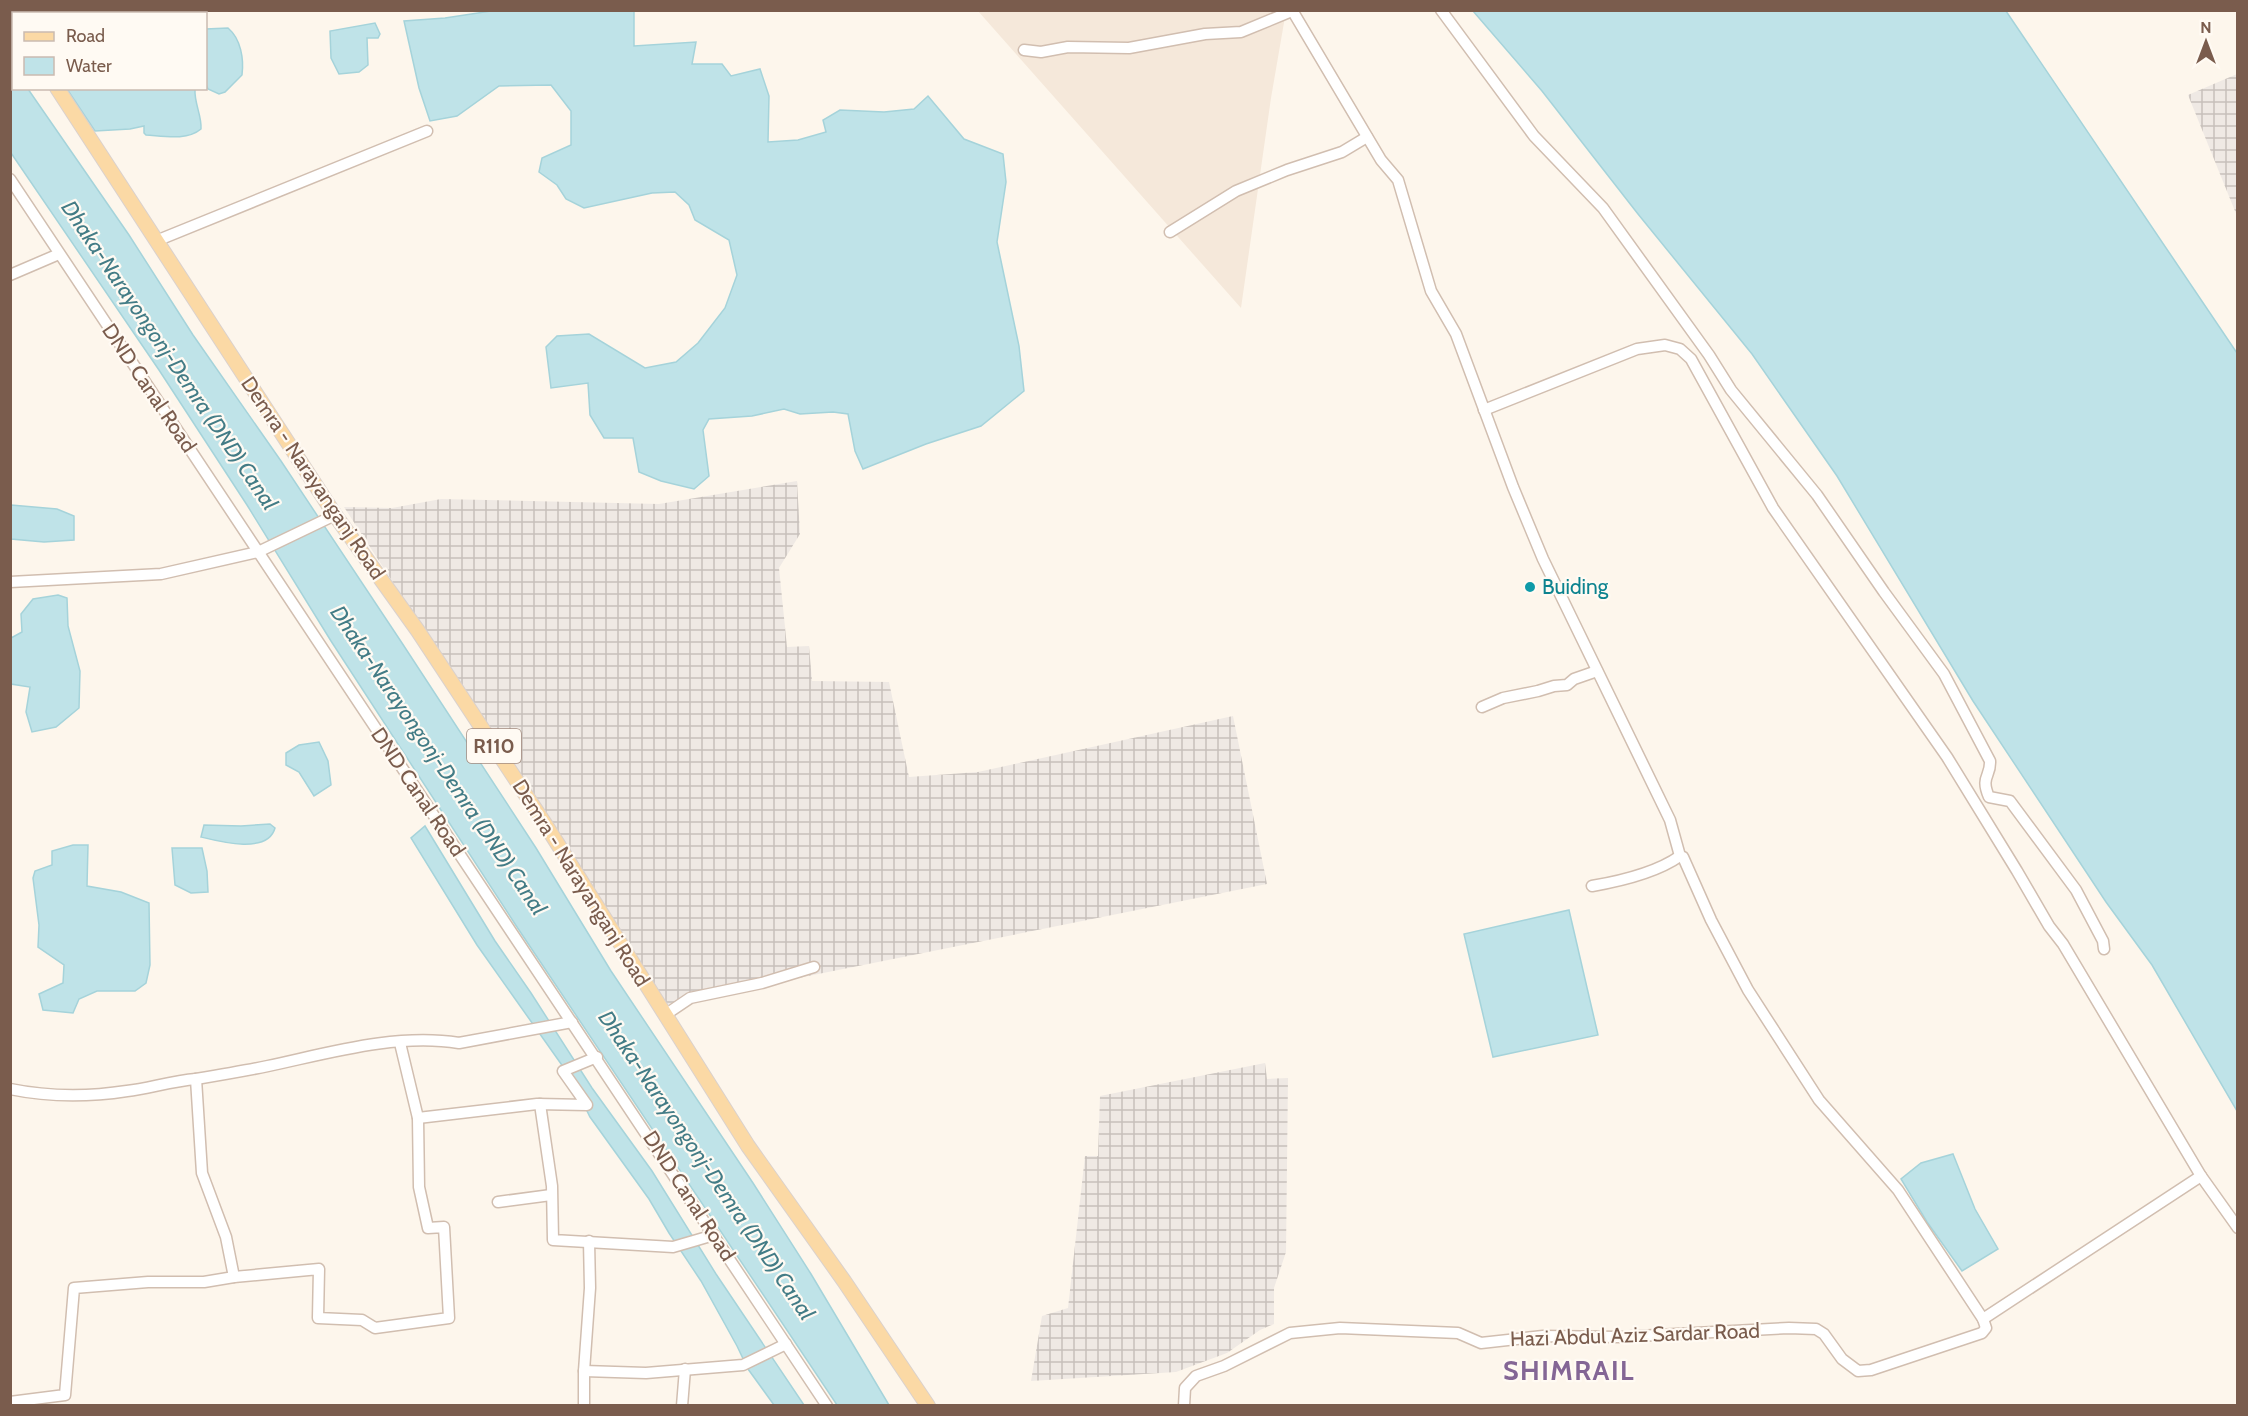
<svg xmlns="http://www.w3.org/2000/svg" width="2248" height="1416" viewBox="0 0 2248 1416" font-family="Cabin,sans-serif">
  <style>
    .residential { fill: #f5e8da }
    .industrial { fill: url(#industrial-grid) }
    .water { fill: #bfe3e8; stroke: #a5d3da; stroke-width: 1.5 }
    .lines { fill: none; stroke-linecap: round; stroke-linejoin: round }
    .minor-casing { stroke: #d1beb0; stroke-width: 13 }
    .major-casing { stroke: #dad1cd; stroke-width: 16 }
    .minor { stroke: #fff; stroke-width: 10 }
    .major { stroke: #fbd9a5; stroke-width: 14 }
    .culture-dot { fill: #0f9aa8; stroke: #fffaf3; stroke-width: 2 }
    .labels { text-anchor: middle; stroke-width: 4.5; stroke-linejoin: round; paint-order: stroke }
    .shield { fill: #fffaf3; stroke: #a28b7f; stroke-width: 1.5 }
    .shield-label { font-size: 20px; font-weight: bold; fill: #7a5c4d }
    .street-label { font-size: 21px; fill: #7a5c4d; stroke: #fffaf3 }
    .culture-label { font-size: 21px; fill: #0d838f; stroke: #fffaf3; text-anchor: start }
    .water-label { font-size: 22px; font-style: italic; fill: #437c86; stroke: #fffaf3 }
    .district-label { font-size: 27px; font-weight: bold; letter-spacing: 1.5px; fill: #846695; stroke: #fffaf3 }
  </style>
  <defs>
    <pattern id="industrial-grid" width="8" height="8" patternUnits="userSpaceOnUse" patternTransform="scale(1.5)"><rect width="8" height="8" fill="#efe9e4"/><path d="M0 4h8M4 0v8" fill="none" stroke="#c7c0bb"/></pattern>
  </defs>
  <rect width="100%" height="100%" fill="#fdf6ec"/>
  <path class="residential" d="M978,11H1286L1271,98L1241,308Z"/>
  <g class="industrial">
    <path d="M2237,74V216L2188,95Z"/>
    <path d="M797,481L800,534L779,568L787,647L809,646L812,681L889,682L909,777L978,772L1233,716L1267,884L664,1005L574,861L344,507L392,508L441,499L659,504Z"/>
    <path d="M1265,1063L1267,1079L1288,1078L1286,1252L1274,1288V1324L1260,1330L1227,1353L1176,1372L1031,1381L1042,1316L1068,1308L1085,1156H1098L1100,1096Z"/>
  </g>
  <g class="water">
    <path d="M491,11H634V46L696,42L692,64H722L731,76L760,69L769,96L768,142L798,140L826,132L823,120L840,110L884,112L914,109L928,96L964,139L1003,154L1006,182L997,242L1019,346L1024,391L981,426L926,444L863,469L855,451L848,414L833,412L800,414L784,409L752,416L709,419L703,430L709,476L694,489L661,481L639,472L633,438H604L590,415L588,383L551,388L546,347L557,336L589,334L645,368L676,362L698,343L725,308L737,275L729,240L695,220L689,205L675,192L652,193L584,208L566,199L557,185L539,172L542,158L571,145V111L551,85L499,86L457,116L430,121L419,88L404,21L445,18Z"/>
    <path d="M1473,11H2006L2237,353V1111L2152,965L2106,902L1973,701L1837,476L1752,354L1638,214L1542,91Z"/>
    <path d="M375,23L380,34L378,38H367L368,65L359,72L339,74L331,58L330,31Z"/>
    <path d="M228,28C241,39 244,59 242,75L225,92L219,94L208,89L206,84V29Z"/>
    <path d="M10,60L13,65L14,88L28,89L129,235L193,335L281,461L402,643L536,848L611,971L753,1183L811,1274L889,1405H837L517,927L331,641L247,505L159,370L11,153Z"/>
    <path d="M67,89H195C194,103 202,116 201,129C187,141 163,136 146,135L144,133V126L130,129L95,131Z"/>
    <path d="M11,505L57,509L74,516V540L44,542L11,539Z"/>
    <path d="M58,595L67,598L68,626L80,671L79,708L56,727L32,732L26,712L30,687L11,684V638L22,632L21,614L33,599Z"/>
    <path d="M319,742L328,761L331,785L314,796L299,772L286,765V753L299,745Z"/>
    <path d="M270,824L275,828C268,854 221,842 201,837L204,825L241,826Z"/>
    <path d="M425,826L495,941L531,993L592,1088L652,1171L716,1274L804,1405H774L748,1369L737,1346L701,1281L669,1233L649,1199L590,1117L571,1078L477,945L411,838Z"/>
    <path d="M73,845H88L87,886L121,892L149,903L150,965L146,983L135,991H97L79,999L73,1013L43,1010L39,994L63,983L64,965L38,947L39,925L33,878L35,871L52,865V851Z"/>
    <path d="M172,848H202L207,871L208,892L191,893L175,885Z"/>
    <path d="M1569,910L1598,1035L1493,1057L1464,934Z"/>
    <path d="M1953,1154L1975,1209L1998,1249L1962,1271L1927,1222L1901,1179L1921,1163Z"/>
  </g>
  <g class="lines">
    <defs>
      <g id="minor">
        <path d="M1292,10L1381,160L1398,180L1431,291L1456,334L1513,487L1543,559L1670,820L1680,856L1683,857L1711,920L1748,990L1819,1100L1898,1190L1983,1319L2201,1176"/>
        <path d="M1441,10L1534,136L1603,208L1709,355L1731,390L1817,495L1884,592L1944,674L1990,761C1991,777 1980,776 1989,797L2010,801L2076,890L2103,941L2104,949"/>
        <path d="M1024,50L1041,52L1068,47L1129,48L1205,34L1241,32L1292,11"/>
        <path d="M10,179L827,1406"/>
        <path d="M1170,232L1236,191L1287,170L1342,152L1367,137"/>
        <path d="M156,241L427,131"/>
        <path d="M10,275L59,254"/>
        <path d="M1484,410L1637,349L1665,345L1680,349L1691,359L1773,508L1947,757L2017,871L2049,926L2063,944L2201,1176L2238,1228"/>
        <path d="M10,582L161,574L258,552L335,515"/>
        <path d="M1482,707L1503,698L1538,691L1554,686L1567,685L1574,679L1597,671"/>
        <path d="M1592,886C1621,881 1656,873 1680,856"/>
        <path d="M665,1015L690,998L762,983L814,967"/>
        <path d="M10,1089C49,1097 88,1097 127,1091C150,1088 172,1081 196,1079"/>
        <path d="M540,1104L552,1186L553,1240L673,1247L714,1235"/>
        <path d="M418,1118L537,1104L587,1105L563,1071L597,1057"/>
        <path d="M498,1202L551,1195"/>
        <path d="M234,1277L226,1237L202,1173L196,1079C220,1075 244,1071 268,1066C329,1053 396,1033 459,1043L572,1022"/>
        <path d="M584,1371L646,1373L743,1365L786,1344"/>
        <path d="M10,1402L65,1395L74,1288L148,1282H204L234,1277L319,1269L318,1318L362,1320L375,1328L449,1318L444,1227L428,1228L419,1187L418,1118L400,1043"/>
        <path d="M584,1406V1371L590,1288L589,1241"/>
        <path d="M682,1406L685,1369"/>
        <path d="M1184,1406L1185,1388L1196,1376L1224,1366L1290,1333L1340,1328L1458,1333L1481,1343L1543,1336L1619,1337L1789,1328L1816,1329L1824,1334L1842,1359L1858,1371L1871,1370L1982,1333L1986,1328L1983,1319"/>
      </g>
      <g id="major">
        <path d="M10,16L14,21"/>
        <path d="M57,88L335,515L418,631L547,827L748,1146L844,1281L928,1406"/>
      </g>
    </defs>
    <use href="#minor" class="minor-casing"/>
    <use href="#major" class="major-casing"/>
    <use href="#minor" class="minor"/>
    <use href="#major" class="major"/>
  </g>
  <circle class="culture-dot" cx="1530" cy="587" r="6"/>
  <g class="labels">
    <rect class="shield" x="467" y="729" width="54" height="34" rx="4.5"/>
    <g class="shield-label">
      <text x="494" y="753">R110</text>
    </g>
    <g class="street-label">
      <text transform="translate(149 388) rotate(56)" y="7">DND Canal Road</text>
      <text transform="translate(313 478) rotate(56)" y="7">Demra - Narayanganj Road</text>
      <text transform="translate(418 792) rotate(56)" y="7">DND Canal Road</text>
      <text transform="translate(581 883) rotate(58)" y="7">Demra - Narayanganj Road</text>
      <text transform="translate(689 1196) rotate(57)" y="7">DND Canal Road</text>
      <text transform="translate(1635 1335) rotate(-2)" y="7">Hazi Abdul Aziz Sardar Road</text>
    </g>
    <g class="culture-label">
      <text x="1542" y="594">Buiding</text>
    </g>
    <g class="water-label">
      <text transform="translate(170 355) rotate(56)" y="8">Dhaka-Narayongonj-Demra (DND) Canal</text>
      <text transform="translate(439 760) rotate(56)" y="8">Dhaka-Narayongonj-Demra (DND) Canal</text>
      <text transform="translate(707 1165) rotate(56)" y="8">Dhaka-Narayongonj-Demra (DND) Canal</text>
    </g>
    <g class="district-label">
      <text x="1569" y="1380">SHIMRAIL</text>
    </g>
  </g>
  <rect width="2248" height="1416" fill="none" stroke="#7a5c4d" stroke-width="24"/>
  <rect x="12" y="12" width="195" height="78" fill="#fffaf3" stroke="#cabbb1" stroke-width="1.5"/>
  <rect x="24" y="32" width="30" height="9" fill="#fbd9a5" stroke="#cabbb1" stroke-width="1.5"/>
  <text x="66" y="42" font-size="18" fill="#7a5c4d">Road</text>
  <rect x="24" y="57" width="30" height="18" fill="#bfe3e8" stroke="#cabbb1" stroke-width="1.5"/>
  <text x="66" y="72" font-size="18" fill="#7a5c4d">Water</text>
  <g transform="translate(2206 42)" stroke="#fffaf3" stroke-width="4.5" paint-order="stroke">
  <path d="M0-4.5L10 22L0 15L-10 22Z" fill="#7a5c4d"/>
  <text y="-9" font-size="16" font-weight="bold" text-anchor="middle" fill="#7a5c4d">N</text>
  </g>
</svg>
